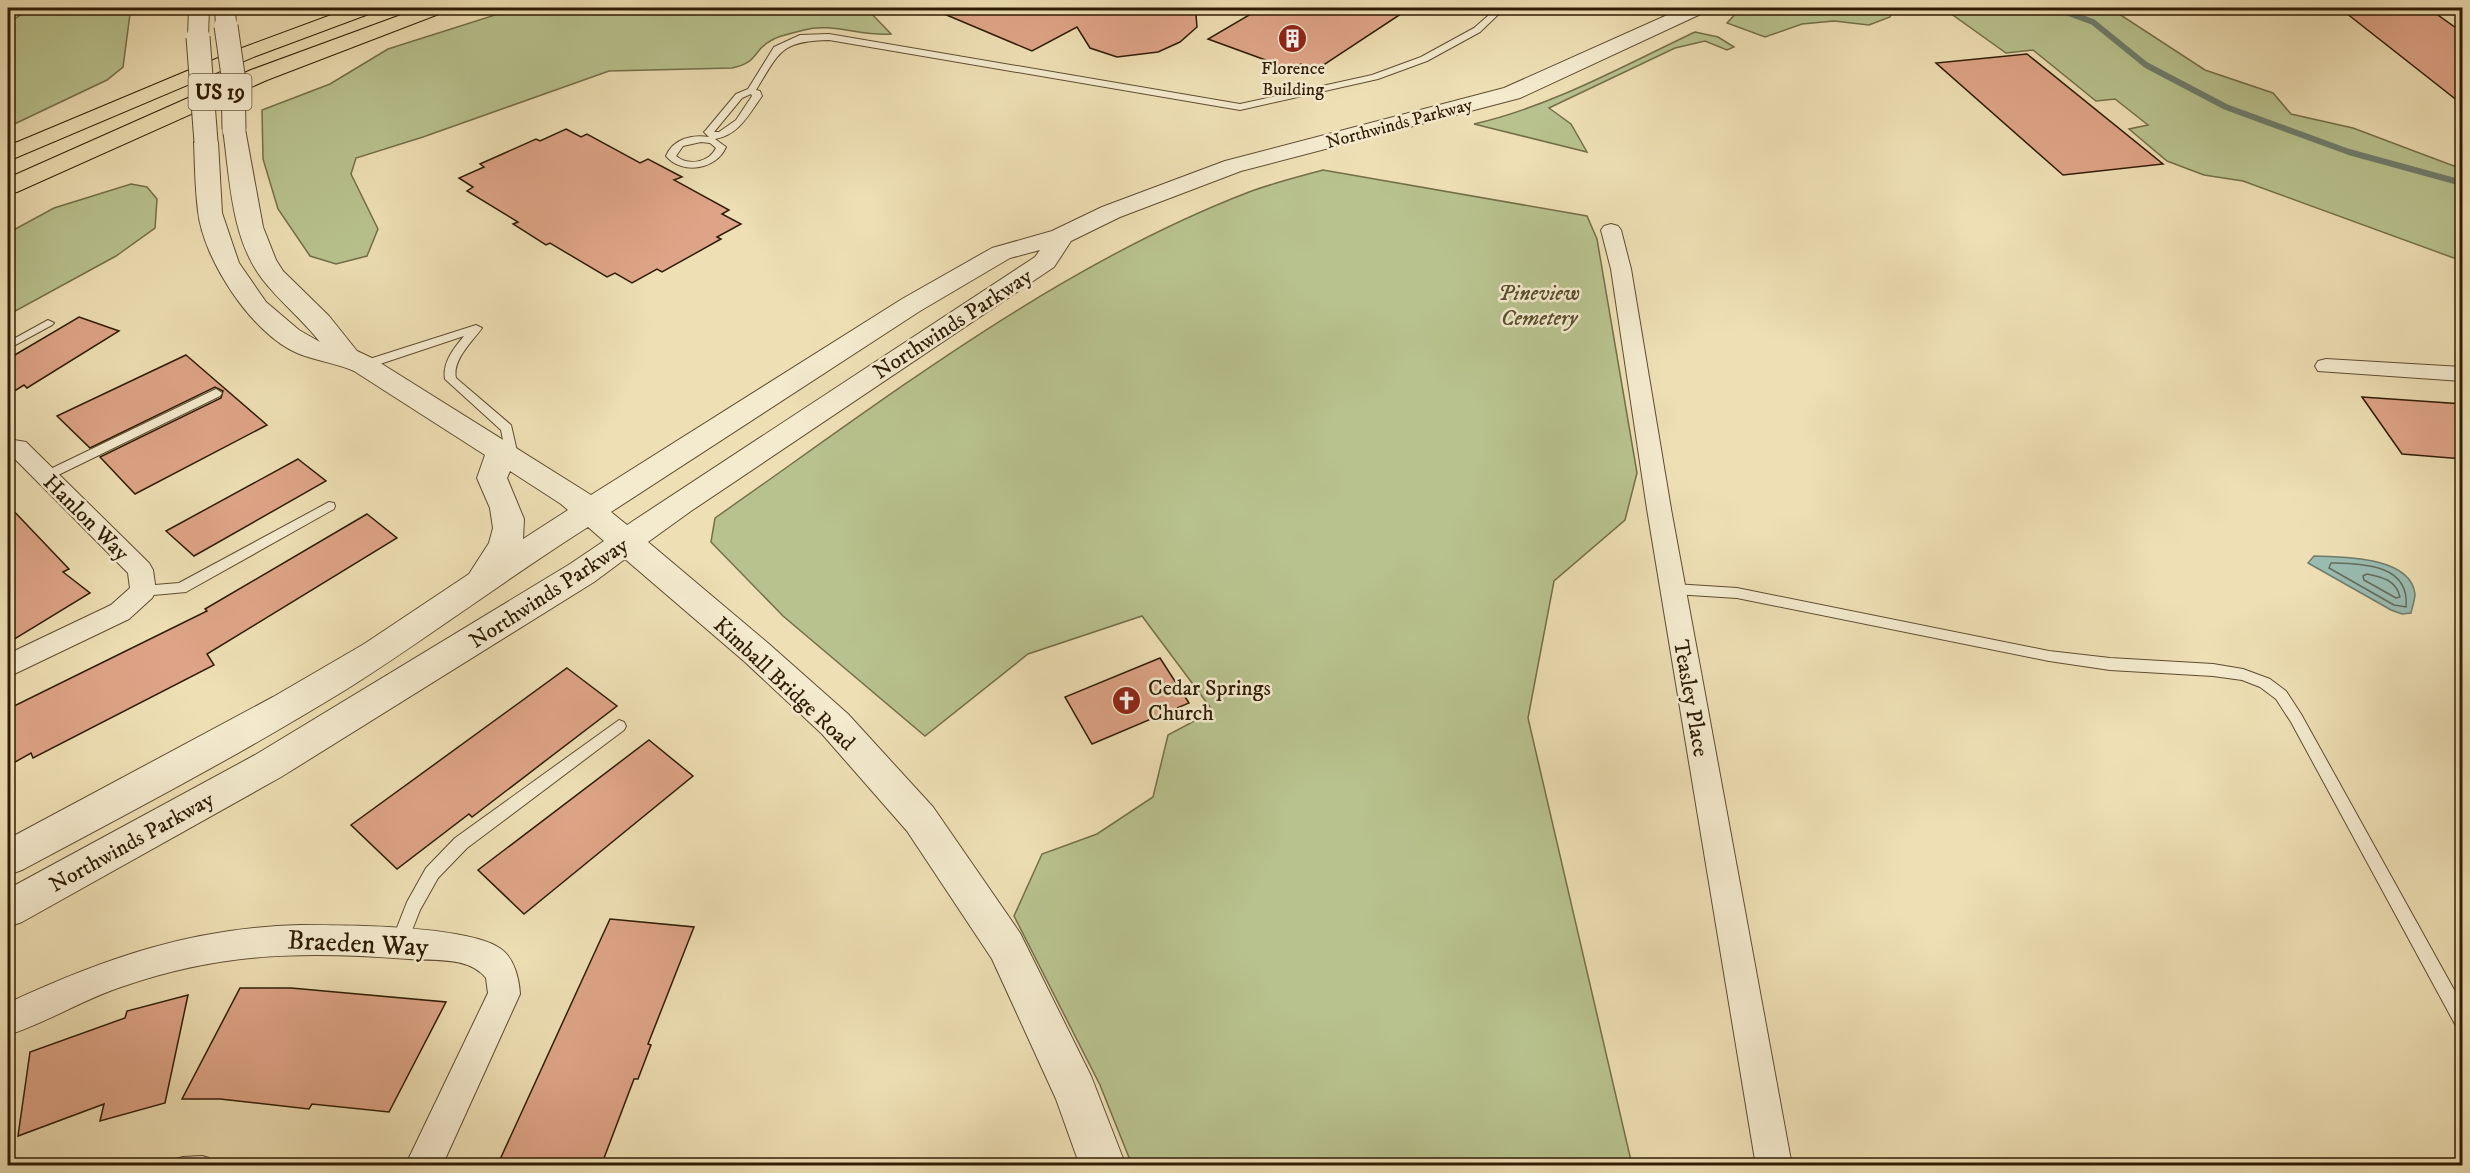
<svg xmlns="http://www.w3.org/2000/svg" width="2470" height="1173" viewBox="0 0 2470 1173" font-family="'IM FELL DW Pica',serif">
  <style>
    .green { fill: #b8c28e; stroke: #746f49; stroke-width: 1.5 }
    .water { fill: #9abcb2; stroke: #6f7c6c; stroke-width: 1.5 }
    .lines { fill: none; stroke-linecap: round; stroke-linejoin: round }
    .shore { stroke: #646c5b; stroke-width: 1.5 }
    .stream { stroke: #6f7c6c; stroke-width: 6 }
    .building { fill: #dea487; stroke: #2f1c04; stroke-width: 1.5 }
    .service-casing { stroke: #5f4d30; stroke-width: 2 }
    .minor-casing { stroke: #5f4d30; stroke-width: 2 }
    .tertiary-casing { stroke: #5f4d30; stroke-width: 2 }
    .motorway-casing { stroke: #2f1c04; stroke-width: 2 }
    .service { fill: #f4eace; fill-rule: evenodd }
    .minor { fill: #f4eace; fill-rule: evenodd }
    .tertiary { fill: #f4eace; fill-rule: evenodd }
    .motorway { fill: #eedfb4; fill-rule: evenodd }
    .tertiary-bridge-casing { stroke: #5f4d30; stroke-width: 25; stroke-linecap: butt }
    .tertiary-bridge { stroke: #f4eace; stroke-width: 23 }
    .labels { text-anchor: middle; stroke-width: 5; stroke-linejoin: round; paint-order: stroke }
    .far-poi-label { font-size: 18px; fill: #2f1c04; stroke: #f4eace }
    .far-street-label { font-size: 18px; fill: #2f1c04; stroke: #f4eace }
    .shield { fill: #f4eace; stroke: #6a5a41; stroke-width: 1.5 }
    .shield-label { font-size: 21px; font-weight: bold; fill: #2f1c04 }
    .park-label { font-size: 22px; font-style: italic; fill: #584e2d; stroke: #f4eace }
    .street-label { font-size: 22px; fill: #2f1c04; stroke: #f4eace }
    .poi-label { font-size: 22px; fill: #2f1c04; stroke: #f4eace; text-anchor: start }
    .near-street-label { font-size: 27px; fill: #2f1c04; stroke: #f4eace }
  </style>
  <rect width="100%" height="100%" fill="#eedfb4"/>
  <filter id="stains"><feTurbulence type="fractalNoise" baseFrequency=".00333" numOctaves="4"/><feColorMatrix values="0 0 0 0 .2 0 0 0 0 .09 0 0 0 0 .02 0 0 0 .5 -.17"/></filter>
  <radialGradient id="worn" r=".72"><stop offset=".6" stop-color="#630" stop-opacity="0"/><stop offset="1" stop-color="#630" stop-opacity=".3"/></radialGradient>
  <g class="green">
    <path d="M31,8H106L130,14L123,67L107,80L8,127V23Z"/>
    <path d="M517,8H874L869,11L891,34C863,37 831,22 804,30C794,33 781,35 772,40C753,49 759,63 732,68L609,71L423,137L356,158L351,174L378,229L367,256L336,264L310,256L278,209L263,159L262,110L330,84L388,49Z"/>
    <path d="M1741,8H1894L1890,17L1869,25L1834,21L1802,24L1765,37L1727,23Z"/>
    <path d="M1943,8H2110L2205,70L2273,93L2291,114L2353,128L2462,169V261L2243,181L2204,175L2167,161L2129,129L2148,125L2115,99L2096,101L2033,50L2006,53Z"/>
    <path d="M1695,32L1718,37L1734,47L1727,50L1705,41L1675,48L1549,108L1571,124L1587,152L1474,124C1552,106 1623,66 1695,32Z"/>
    <path d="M1323,170L1587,216L1597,239L1637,473L1625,520L1554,581L1528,718L1632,1165H1132L1100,1085L1014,916L1042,854L1097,834L1153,797L1168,735L1213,711L1142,616L1028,654L925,736L783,616L711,542L715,518C884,400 1054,267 1249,192C1273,183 1298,177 1323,170Z"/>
    <path d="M131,184L147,187L157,199L155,228L116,256L8,315V233L54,208Z"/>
  </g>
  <path class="water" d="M2314,556C2342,557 2411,556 2415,594C2415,600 2412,607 2411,613L2402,614L2391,610L2308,563Z"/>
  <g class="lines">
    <g class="shore">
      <path d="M2331,563C2363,564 2410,564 2406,607L2394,605L2329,568Z"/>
      <path d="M2367,574C2382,577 2396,580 2400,597L2396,598L2364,580L2363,576Z"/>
    </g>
    <path class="stream" d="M2055,8L2093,22L2146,65L2226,107L2349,152L2462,183"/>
  </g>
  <g class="building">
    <path d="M930,8H1186L1196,15L1197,27L1180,42L1158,52L1117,57L1090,48L1077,27L1032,51Z"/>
    <path d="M1261,8H1410L1316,70L1301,64L1293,70L1208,39Z"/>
    <path d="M2428,8L2463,33V105L2341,9Z"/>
    <path d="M2027,54L2163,164L2063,175L1936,63Z"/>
    <path d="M566,129L581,137L587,134L640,163L648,159L682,177L674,180L729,210L722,214L741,224L717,237L721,239L662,272L657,269L632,283L615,273L607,277L550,243L546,245L513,224L518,222L467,191L473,187L459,178L484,167L480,164L536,139L540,141Z"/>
    <path d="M79,317L119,331L27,388L24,385L8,395V359Z"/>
    <path d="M186,355L267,425L135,494L100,457L221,398L223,391L215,387L90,448L57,416Z"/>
    <path d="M2362,397L2463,404V459L2402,454Z"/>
    <path d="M298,459L326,481L194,556L166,531Z"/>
    <path d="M8,505L69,569L63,572L90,593L8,643Z"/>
    <path d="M367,514L397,538L207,654L214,665L33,758L31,753L8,766V709L207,611L205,609Z"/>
    <path d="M1160,658L1189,703L1092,744L1065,697Z"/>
    <path d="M567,668L617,706L472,817L469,814L397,869L351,825Z"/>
    <path d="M649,740L693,776L524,914L478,870Z"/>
    <path d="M610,919L694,927L648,1044L651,1045L638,1079H634L601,1166H497Z"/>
    <path d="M240,988H291L446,1002L389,1112L312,1104L309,1109L220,1099H182Z"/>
    <path d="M188,995L165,1103L100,1121L104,1104L18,1136L30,1052L125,1018L127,1011Z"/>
  </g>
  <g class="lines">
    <defs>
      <g id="service">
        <path d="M1497,8H1505L1480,32L1427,61L1378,79L1240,110L829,40C781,41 780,51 756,90L760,91L762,96C749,114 739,135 715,139L726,147C716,170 682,175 666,156C673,139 692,134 709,137L704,132L706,130L736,94L748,89L774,47L800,35L829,34L1240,104L1372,75L1421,57L1474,28ZM751,94L752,96L736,120L719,132H714L742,98ZM701,142L710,143L716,148C709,163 688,166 676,156L683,146Z"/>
        <path d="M1638,8L1684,12L1688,14L1684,16L1650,13Z"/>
        <path d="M48,320L54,323L52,325L8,349V342Z"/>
        <path d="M476,325L482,328C472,342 452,360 456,378L511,425L519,460L517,463H509L507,460L501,430L445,379C442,363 454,348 464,336L368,368L364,369L358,365L360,362Z"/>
        <path d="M216,389L222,393L220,396L50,479L46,480L40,476L42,473Z"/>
        <path d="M329,502L334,503L335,506L334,509L186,592L143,596L136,591L143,586L179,583Z"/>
        <path d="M1674,584L1737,588L2049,651L2110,658L2213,664L2243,669L2270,679L2286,691L2301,714L2462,1004V1028L2456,1026L2291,722L2276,699L2260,687L2242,680L2213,676L2110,670L2049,661L1737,598L1674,594L1667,589Z"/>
        <path d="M619,720L624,722L626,726L624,730L467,848L438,878L420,910L405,948L399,951L393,948L391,943L407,902L426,868L455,838Z"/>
        <path d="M202,1156L209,1158L211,1166H174L176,1159L183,1157Z"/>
      </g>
      <g id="minor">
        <path d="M1611,224L1618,226L1621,230L1631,269L1671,509L1792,1166H1756L1647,509L1611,269L1601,230L1604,226Z"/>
        <path d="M2326,359L2462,367V381L2318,371L2315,366L2318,361Z"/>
        <path d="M8,439L26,442L149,563L153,570L156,591L152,598L129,619L8,677V654L111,605L130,588L128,573L11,455H8Z"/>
        <path d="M300,925C342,925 469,925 501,949C514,958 519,978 520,994L442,1166H405L488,993L486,978C469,956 433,961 409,959C305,951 221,952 121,987C82,1000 46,1023 8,1035V1003C105,958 191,928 300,925Z"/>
      </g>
      <g id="tertiary">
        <path d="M189,8H209L208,37L205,41L198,43L191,41L188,37Z"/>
        <path d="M215,8H235L236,26L233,30L226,32L219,30L216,26Z"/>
        <path d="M1683,8H1708L1705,12L1520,98L1241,171L1120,217L1071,241L1054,267L691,511L648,542L769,644L848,714L933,807L1020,933L1091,1076L1126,1166H1080L1056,1099L992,959L907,831L822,734L745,662L625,559L594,582L281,777L22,922L8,927V889L255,755L570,564L604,541L588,527C506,579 429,637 347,689C241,754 131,812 22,870L8,875V839L273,697L364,644L469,574L489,543L493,528L490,508L477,478L485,455L354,371C336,363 316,361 297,353C252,334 203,259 198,211C195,188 195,165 194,142L198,137L206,135L214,137L218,142L222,213L239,263L266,302L299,330L320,342C303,320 280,302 263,280C231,239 230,179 223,129L226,124L234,122L242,124L245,129L263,227L276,260L283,271L329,316L357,351L374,359L591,495L902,299L992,248L1052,231L1102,207L1225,161L1504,88ZM1040,250L1035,257L627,525L611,512L920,311L1010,258ZM510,471L561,504L568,510L523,539L524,519L507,478Z"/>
      </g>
      <g id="motorway">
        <path d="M350,8H377L374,12L256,56L8,161V146L242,48Z"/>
        <path d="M420,8H447L444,12L267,80L17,192L8,194V178L251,70Z"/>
      </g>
    </defs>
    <use href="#service" class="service-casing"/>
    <use href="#minor" class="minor-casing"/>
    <use href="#tertiary" class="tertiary-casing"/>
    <use href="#motorway" class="motorway-casing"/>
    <use href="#service" class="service"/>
    <use href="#minor" class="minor"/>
    <use href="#tertiary" class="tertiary"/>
    <use href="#motorway" class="motorway"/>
    <defs>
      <g id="tertiary-bridge">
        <path d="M226,26L233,75L234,129"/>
        <path d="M198,37L206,142"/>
      </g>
    </defs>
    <use href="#tertiary-bridge" class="tertiary-bridge-casing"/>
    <use href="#tertiary-bridge" class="tertiary-bridge"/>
  </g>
  <defs>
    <symbol id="building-disc" viewBox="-11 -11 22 22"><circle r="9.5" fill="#8f2418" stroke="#f4eace"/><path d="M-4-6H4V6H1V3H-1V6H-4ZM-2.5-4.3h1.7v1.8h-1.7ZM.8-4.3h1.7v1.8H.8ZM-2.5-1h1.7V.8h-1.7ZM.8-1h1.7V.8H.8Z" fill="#fff"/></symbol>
    <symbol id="church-disc" viewBox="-11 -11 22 22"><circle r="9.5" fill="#8f2418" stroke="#f4eace"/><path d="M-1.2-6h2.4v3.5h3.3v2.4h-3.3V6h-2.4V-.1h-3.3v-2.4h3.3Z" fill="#fff"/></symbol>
  </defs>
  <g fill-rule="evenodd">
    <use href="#building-disc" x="1276" y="22" width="33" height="33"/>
    <use href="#church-disc" x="1110" y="684" width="33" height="33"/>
  </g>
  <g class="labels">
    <g class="far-poi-label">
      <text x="1293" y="74">Florence<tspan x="1293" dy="21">Building</tspan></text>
    </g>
    <g class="far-street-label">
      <text transform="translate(1399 123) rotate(-15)" y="6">Northwinds Parkway</text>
    </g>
    <rect class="shield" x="188.5" y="74" width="63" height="36" rx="4.5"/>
    <g class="shield-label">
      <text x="220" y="99">US 19</text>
    </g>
    <g class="park-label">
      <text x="1539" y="300">Pineview<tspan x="1539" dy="25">Cemetery</tspan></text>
    </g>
    <g class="street-label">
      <text transform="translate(952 323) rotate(-33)" y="8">Northwinds Parkway</text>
      <text transform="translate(87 517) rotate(45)" y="8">Hanlon Way</text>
      <text transform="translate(548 592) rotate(-33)" y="8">Northwinds Parkway</text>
      <text transform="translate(785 683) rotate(43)" y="8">Kimball Bridge Road</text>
      <text transform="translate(1692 698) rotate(80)" y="8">Teasley Place</text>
      <text transform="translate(131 841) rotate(-29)" y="8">Northwinds Parkway</text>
    </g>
    <g class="poi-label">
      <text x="1148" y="695">Cedar Springs<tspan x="1148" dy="25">Church</tspan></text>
    </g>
    <g class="near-street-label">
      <text transform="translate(358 943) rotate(3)" y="9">Braeden Way</text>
    </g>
  </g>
  <rect width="2470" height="1173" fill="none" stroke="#eedfb4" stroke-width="30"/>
  <rect x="9" y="9" width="2452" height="1155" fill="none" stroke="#2f1c04" stroke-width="3"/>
  <rect x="15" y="15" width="2440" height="1143" fill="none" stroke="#2f1c04" stroke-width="1.5"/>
  <rect width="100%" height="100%" filter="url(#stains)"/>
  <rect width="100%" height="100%" fill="url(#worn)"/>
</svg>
